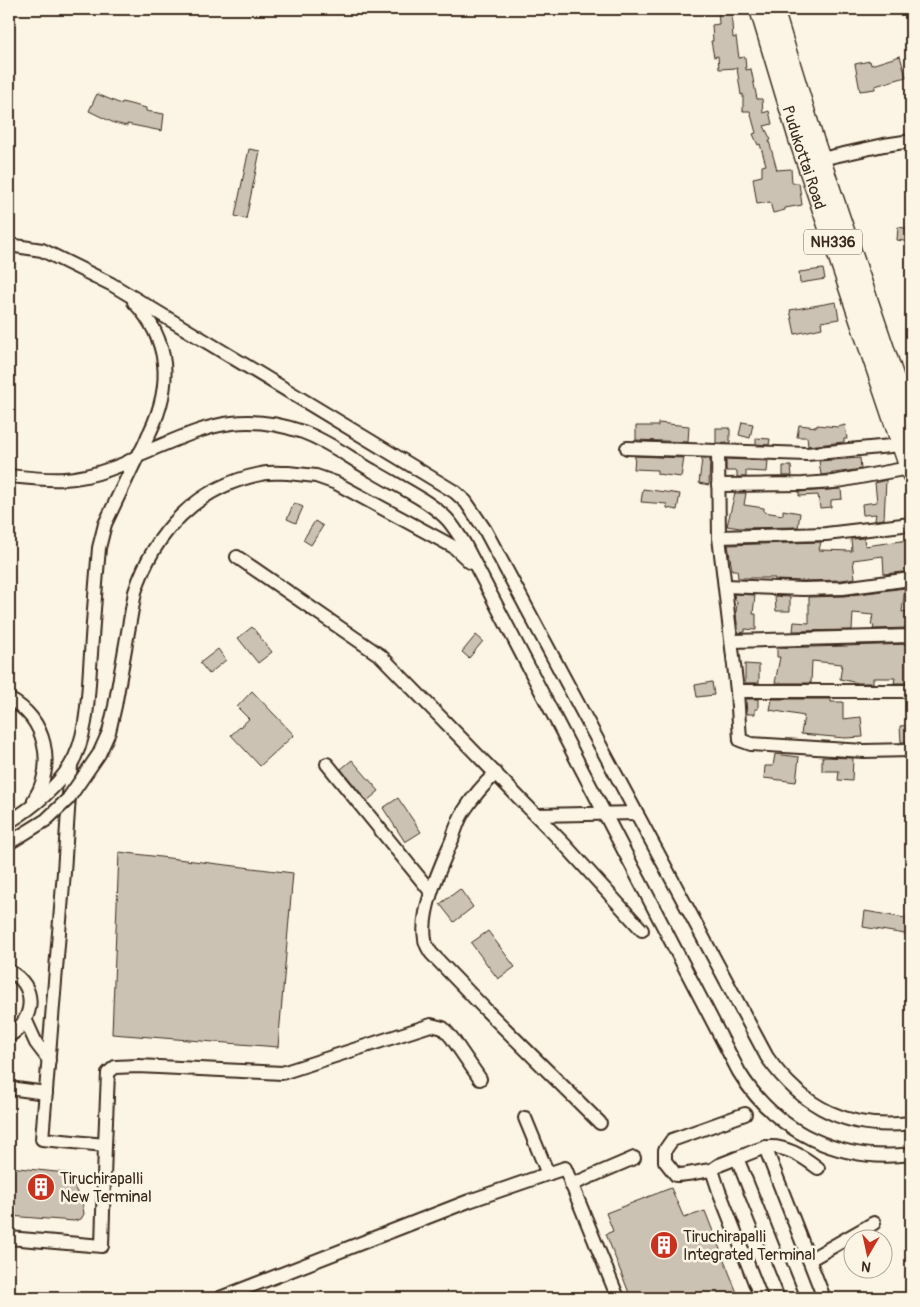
<svg xmlns="http://www.w3.org/2000/svg" width="920" height="1307" viewBox="0 0 920 1307" font-family="Pangolin,sans-serif">
  <style>
    .building { fill: #ccc2b3; stroke: #3b2a1e }
    .lines { fill: none; stroke-linecap: round; stroke-linejoin: round }
    .minor-casing { stroke: #3b2a1e; stroke-width: 16 }
    .highway-casing { stroke: #3b2a1e; stroke-width: 21 }
    .minor { stroke: #fcf5e5; stroke-width: 12 }
    .highway { stroke: #fcf5e5; stroke-width: 18 }
    .minor-bridge-casing { stroke: #3b2a1e; stroke-width: 16; stroke-linecap: butt }
    .minor-bridge { stroke: #fcf5e5; stroke-width: 12 }
    .labels { text-anchor: middle; stroke-width: 5; stroke-linejoin: round; paint-order: stroke }
    .shield { fill: #fcf5e5; stroke: #75675a; stroke-width: 1 }
    .shield-label { font-size: 15px; font-weight: bold; fill: #3b2a1e }
    .street-label { font-size: 16px; fill: #3b2a1e; stroke: #fcf5e5 }
    .poi-label { font-size: 16px; fill: #3b2a1e; stroke: #fcf5e5; text-anchor: start }
  </style>
  <rect width="100%" height="100%" fill="#fcf5e5"/>
  <filter id="ink" filterUnits="userSpaceOnUse"><feTurbulence type="fractalNoise" baseFrequency=".02" numOctaves="2"/><feDisplacementMap in="SourceGraphic" scale="10" xChannelSelector="R" yChannelSelector="G"/><feConvolveMatrix kernelMatrix="1 2 1 2 8 2 1 2 1" color-interpolation-filters="sRGB"/></filter>
  <g filter="url(#ink)">
    <g class="building">
      <path d="M718,9H731L733,38L736,37L739,58L745,57L746,70L751,69L757,99H762L763,113L769,111L772,124L764,126L771,140L769,141L777,170L791,169L792,183H799L802,205L785,208V210L773,213L770,202L757,204L753,178L762,176V166L766,165L760,144L758,145L753,134L756,133L750,111H743V94L741,95L737,68L719,69L718,56L714,57L711,41H713L712,25L719,24Z"/>
      <path d="M900,56L906,77L875,86V89L860,91L855,64L870,61L871,65Z"/>
      <path d="M97,94L121,104L122,102L146,108V111L164,114L162,131L127,124V126L114,123L89,111Z"/>
      <path d="M249,149L260,151L246,219L235,216Z"/>
      <path d="M898,227L911,229V242L897,240Z"/>
      <path d="M823,269L825,279L800,283L799,272Z"/>
      <path d="M836,302L839,319L821,322L822,328L795,334L790,310Z"/>
      <path d="M742,422L753,424L750,438L739,435Z"/>
      <path d="M658,423L689,426L688,442L636,440V426H658Z"/>
      <path d="M799,425L817,427V425L838,427L845,425L847,439H844V442L808,446L807,437H797Z"/>
      <rect x="716" y="428" width="14" height="15"/>
      <path d="M756,438L770,439L769,445L756,444Z"/>
      <path d="M635,456L684,458L681,477L657,474V470L634,469Z"/>
      <path d="M860,458L861,469L821,475L819,461Z"/>
      <path d="M702,459H710L709,485L699,483Z"/>
      <path d="M726,459L768,461L767,472L746,471V477H737V471H726Z"/>
      <path d="M783,466H791L792,476H783Z"/>
      <path d="M886,480L884,519L875,520L876,514L863,515L862,504L877,502L875,483Z"/>
      <path d="M643,489L680,494L677,510L667,508V504L641,502Z"/>
      <path d="M841,489L842,499L831,500V507L820,508L818,495L799,496V492Z"/>
      <path d="M735,493H746L744,505L764,508V512L783,515V510L800,513L798,527L740,528L727,526Z"/>
      <path d="M294,503L303,507L296,523L287,519Z"/>
      <path d="M315,521L323,526L311,545L303,540Z"/>
      <path d="M864,538L865,546L909,540L911,571L884,574L883,556L853,560L855,578L842,580L803,581L775,580V578H738L737,570H732L728,545L821,542L819,550L852,551L851,539Z"/>
      <path d="M905,588L902,612L906,611L908,628L873,629L874,626L871,625L873,615L853,613L852,630L793,631L794,622L809,623V597L844,596Z"/>
      <path d="M734,594L755,595L753,614H756V630L745,629V632L738,633L736,613L737,601L735,600Z"/>
      <path d="M775,596L790,597V611H776Z"/>
      <path d="M252,627L272,652L258,663L238,638Z"/>
      <path d="M476,635L483,641L469,658L462,652Z"/>
      <path d="M911,644V683H894L895,678H873V683H858L840,679L842,664L812,661L811,683H775L780,657H777V648Z"/>
      <path d="M218,649L226,660L209,674L200,663Z"/>
      <path d="M745,664L759,665V683H745Z"/>
      <path d="M712,682L714,695L697,697L695,685Z"/>
      <path d="M252,691L294,735L260,766L231,735L249,719L237,707Z"/>
      <path d="M746,699H758V709H755V714H747Z"/>
      <path d="M772,699H831V702H843V719L861,717L863,737L845,738L801,734L804,716L770,710Z"/>
      <path d="M911,725V742H901L900,726Z"/>
      <path d="M775,754L799,757L796,782L764,778L765,766H773Z"/>
      <path d="M822,757L853,758L852,781L838,780L839,771H822Z"/>
      <path d="M352,760L379,791L367,801L341,769Z"/>
      <path d="M398,798L421,832L405,842L383,808Z"/>
      <path d="M119,852L293,873L278,1047L112,1034Z"/>
      <path d="M460,889L473,907L454,922L440,904Z"/>
      <path d="M865,911L911,919V935L863,927Z"/>
      <path d="M488,931L515,967L498,979L471,943Z"/>
      <path d="M9,1167L66,1173L82,1201L84,1214L81,1219L74,1221L9,1216Z"/>
      <path d="M671,1188L684,1218L705,1211L739,1298H631L606,1234L613,1231L606,1213Z"/>
    </g>
    <g class="lines">
      <defs>
        <g id="minor">
          <path d="M821,159L884,145L911,141"/>
          <path d="M9,245L42,250L111,284L455,492L466,502L485,530L767,1057C803,1108 849,1131 911,1123"/>
          <path d="M627,448L807,454L901,445"/>
          <path d="M718,452L719,537L737,691L740,740L751,744L864,751L911,750"/>
          <path d="M288,473L316,476L336,483L454,547L470,562"/>
          <path d="M9,476C48,480 72,483 110,469C119,466 130,462 137,456C143,451 146,439 150,432C172,386 171,341 134,302"/>
          <path d="M718,485L803,484L833,482L909,468"/>
          <path d="M719,537L826,534L911,524"/>
          <path d="M237,557L381,656L565,845L642,930"/>
          <path d="M725,586L803,589L843,588L911,579"/>
          <path d="M732,641L911,636"/>
          <path d="M737,691H911"/>
          <path d="M9,699C46,718 56,765 34,800"/>
          <path d="M327,764L431,892"/>
          <path d="M496,773C483,785 473,797 464,811C458,820 455,830 452,840C441,866 420,910 425,939C425,944 428,948 431,953L485,1009L600,1123"/>
          <path d="M536,815L637,813"/>
          <path d="M9,822C32,808 55,789 70,766C89,736 88,689 91,654C93,619 96,583 99,548L105,524L138,455C169,443 199,427 232,423C256,420 280,424 303,432C328,441 350,458 373,471C396,485 423,497 444,516C452,523 458,534 464,543L739,1072C776,1133 841,1163 911,1154"/>
          <path d="M9,971C38,986 35,1020 9,1036"/>
          <path d="M26,1021L36,1043L49,1060"/>
          <path d="M9,1088L46,1093"/>
          <path d="M525,1118L548,1174"/>
          <path d="M105,1145L108,1073L115,1067L138,1066L282,1073L431,1025L443,1028L452,1038L480,1079"/>
          <path d="M765,1147L824,1298"/>
          <path d="M737,1158L719,1165L712,1170L719,1191L761,1298"/>
          <path d="M712,1170C700,1171 689,1175 676,1175L665,1161V1150L672,1140L745,1114"/>
          <path d="M571,1185L634,1158"/>
          <path d="M9,1238L102,1246L105,1145L42,1139L64,872L71,765"/>
          <path d="M809,1260L874,1223"/>
          <path d="M220,1298L469,1201L565,1168L618,1298"/>
          <path d="M793,1298L737,1158C745,1155 754,1151 763,1148C782,1143 804,1157 818,1168"/>
        </g>
        <g id="highway">
          <path id="s1" d="M759,9L798,139L911,474"/>
          <path d="M774,9L813,136L911,426"/>
        </g>
      </defs>
      <use href="#minor" class="minor-casing"/>
      <use href="#highway" class="highway-casing"/>
      <use href="#minor" class="minor"/>
      <use href="#highway" class="highway"/>
      <defs>
        <path id="minor-bridge" d="M9,843L46,820L68,799L99,754L109,732L115,706L135,592C154,532 198,486 261,474C269,472 279,473 288,473"/>
      </defs>
      <use href="#minor-bridge" class="minor-bridge-casing"/>
      <use href="#minor-bridge" class="minor-bridge"/>
    </g>
  </g>
  <defs>
    <symbol id="building-disc" viewBox="-11 -11 22 22"><circle r="9.5" fill="#c8321e" stroke="#fcf5e5"/><path d="M-4-6H4V6H1V3H-1V6H-4ZM-2.5-4.3h1.7v1.8h-1.7ZM.8-4.3h1.7v1.8H.8ZM-2.5-1h1.7V.8h-1.7ZM.8-1h1.7V.8H.8Z" fill="#fff"/></symbol>
  </defs>
  <g fill-rule="evenodd">
    <use href="#building-disc" x="25" y="1171" width="32" height="32"/>
    <use href="#building-disc" x="648" y="1229" width="32" height="32"/>
  </g>
  <g class="labels">
    <rect class="shield" x="804" y="229.5" width="58" height="25" rx="4"/>
    <g class="shield-label">
      <text x="833" y="247">NH336</text>
    </g>
    <g class="street-label">
      <text dy="6" stroke="none"><textPath href="#s1" startOffset="155">Pudukottai Road</textPath></text>
    </g>
    <g class="poi-label">
      <text x="60" y="1184">Tiruchirapalli<tspan x="60" dy="18">New Terminal</tspan></text>
      <text x="683" y="1242">Tiruchirapalli<tspan x="683" dy="18">Integrated Terminal</tspan></text>
    </g>
  </g>
  <rect width="920" height="1307" fill="none" stroke="#fcf5e5" stroke-width="30"/>
  <rect x="15" y="15" width="890" height="1277" fill="none" stroke="#3b2a1e" stroke-width="2" filter="url(#ink)"/>
  <g transform="translate(868 1254) rotate(189)"><circle r="24" fill="#fcf5e5" stroke="#afa495"/>
  <path d="M0-4L9 19L0 12L-9 19Z" fill="#c8321e"/>
  <text y="-8" font-size="14" font-weight="bold" text-anchor="middle" fill="#3b2a1e">N</text>
  </g>
</svg>
